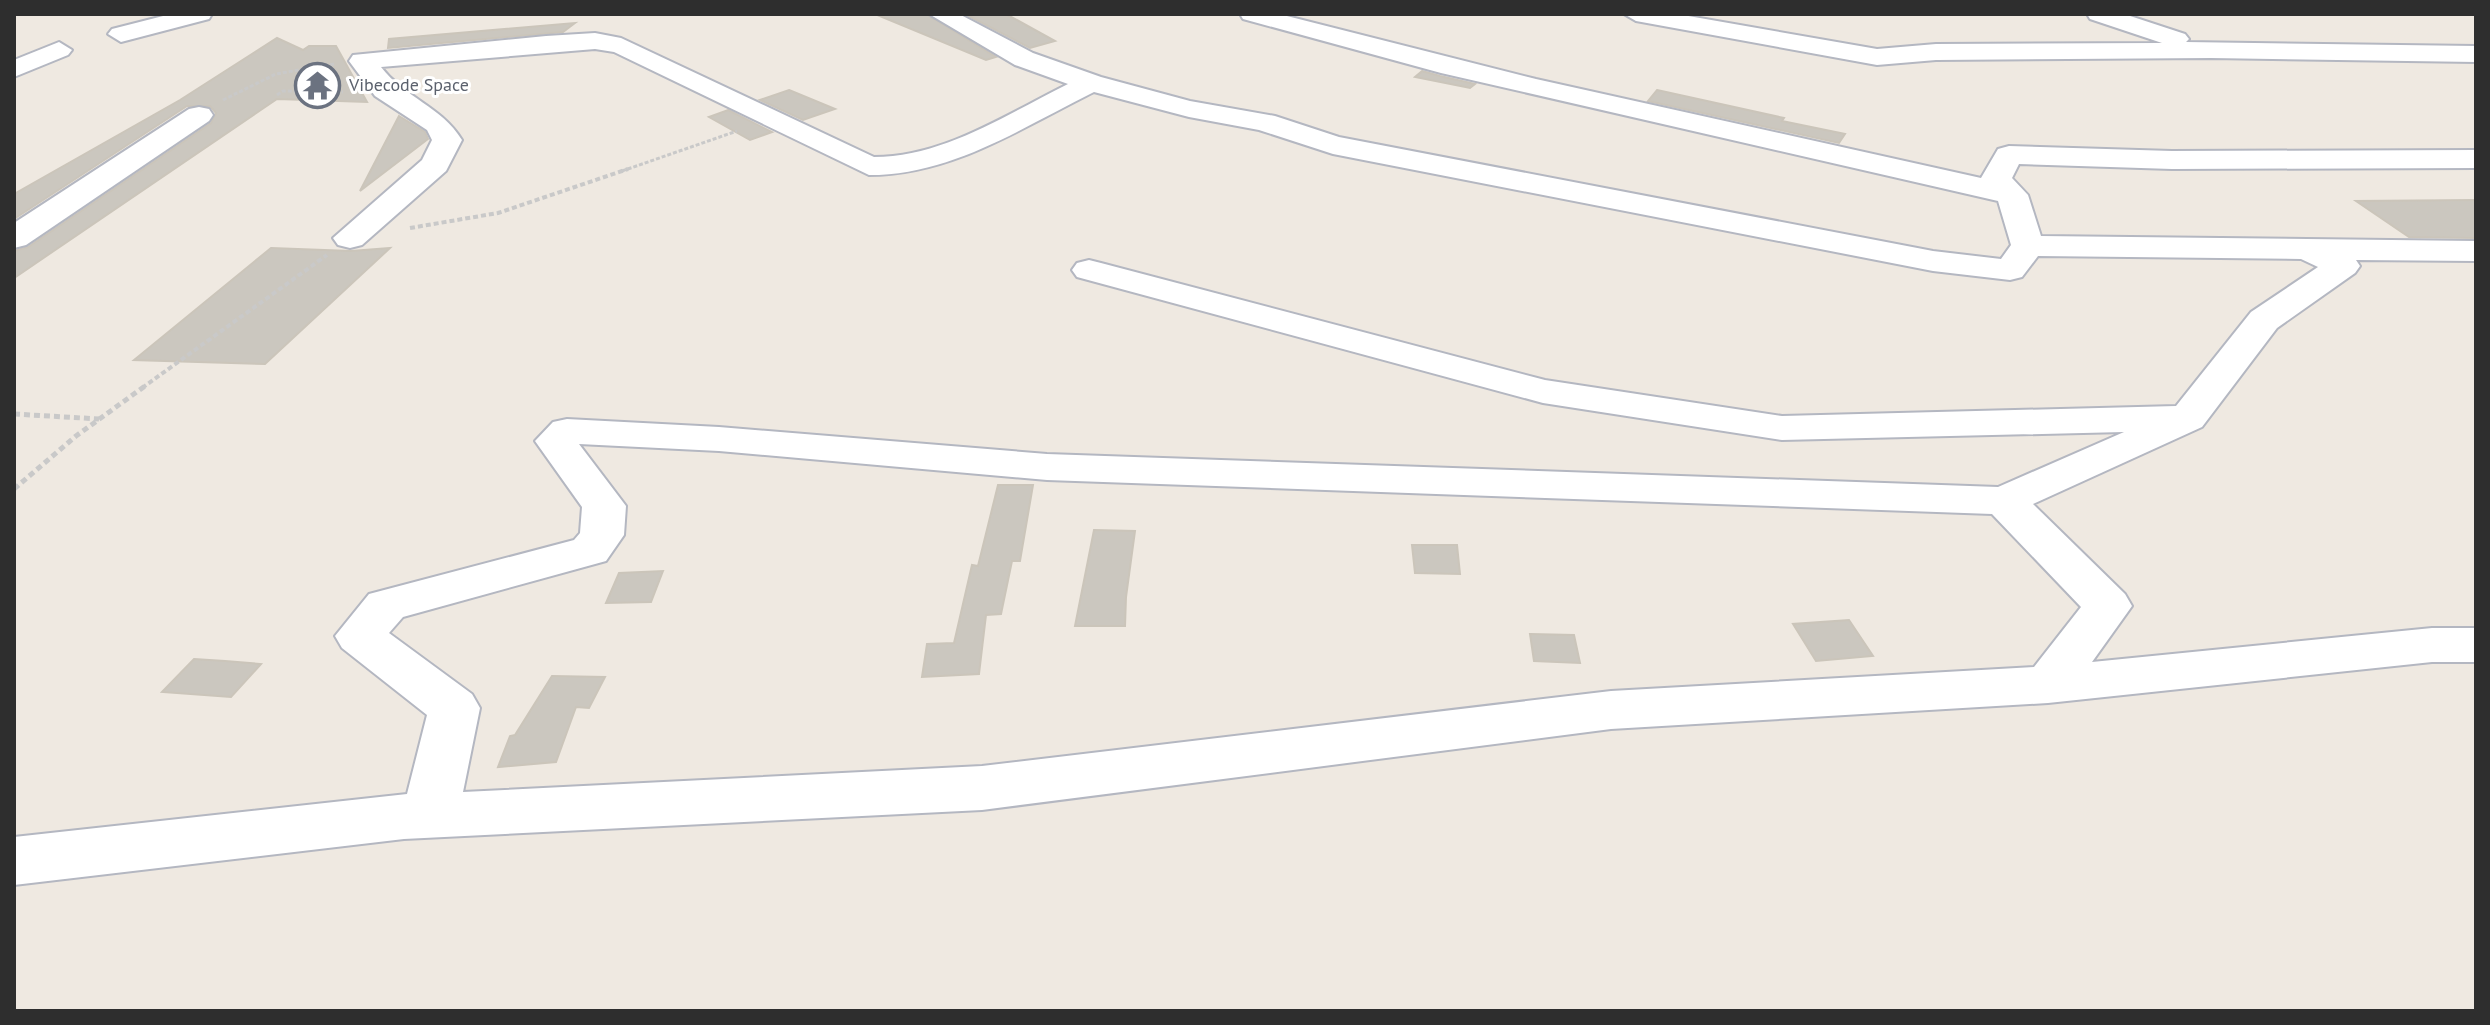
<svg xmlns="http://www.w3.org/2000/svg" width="2490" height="1025" viewBox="0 0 2490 1025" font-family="'PT Sans',sans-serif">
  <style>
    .building { fill: #cbc7bf; stroke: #cbc5ba; stroke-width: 2 }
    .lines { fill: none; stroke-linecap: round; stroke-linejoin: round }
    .minor-casing { stroke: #b4b7c1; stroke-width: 4 }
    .path-far2 { stroke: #c9c9c9; stroke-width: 3; stroke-dasharray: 4 2; stroke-linecap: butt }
    .path-far1 { stroke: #c9c9c9; stroke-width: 4; stroke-dasharray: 5 3; stroke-linecap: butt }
    .path { stroke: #c9c9c9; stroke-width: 5; stroke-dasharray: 6 4; stroke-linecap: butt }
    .minor { fill: #fff; fill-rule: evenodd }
    .labels { text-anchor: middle; stroke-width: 6; stroke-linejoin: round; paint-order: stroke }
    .far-worship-label { font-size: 18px; fill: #5b616d; stroke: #fff; text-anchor: start }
  </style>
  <rect width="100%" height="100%" fill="#efe9e1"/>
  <g class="building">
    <path d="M875,14H926L996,57L986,60Z"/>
    <path d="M965,14H1006L1055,41L1030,48Z"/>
    <path d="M575,23L563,32L388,48L389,39Z"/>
    <path d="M277,38L303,50L309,46H336L367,102L277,99L14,278V251L28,247L211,123L216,113L210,106H187L14,219V194L180,100Z"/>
    <path d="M1422,71L1440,76L1475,84L1470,88L1415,77Z"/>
    <path d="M789,90L835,109L803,120L760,100Z"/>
    <path d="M1657,90L1784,118L1782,121L1845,134L1839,143L1648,101Z"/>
    <path d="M728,110L772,132L750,140L709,117Z"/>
    <path d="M399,116L425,132L428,139L360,191Z"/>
    <path d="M2476,200V238L2409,237L2356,201Z"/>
    <path d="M271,248L351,251L390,248L265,364L134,360Z"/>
    <path d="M998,485H1033L1020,561H1012L1001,614L986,615L979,674L922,677L927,644L954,643L972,565L978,566Z"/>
    <path d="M1094,530L1135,531L1126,597L1125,626H1075Z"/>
    <path d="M1412,545H1457L1460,574L1415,573Z"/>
    <path d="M663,571L651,602L606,603L619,573Z"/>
    <path d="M1849,620L1873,656L1816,661L1793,624Z"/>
    <path d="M1530,634L1574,635L1580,663L1534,661Z"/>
    <path d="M194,659L225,661L261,664L231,697L162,692Z"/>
    <path d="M552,676L605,677L589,708L576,707L556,762L498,767L510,736L515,735Z"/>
  </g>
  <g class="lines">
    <defs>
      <g id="minor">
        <path d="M171,14H212L209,19L121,42L108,34L112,29Z"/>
        <path d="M929,14H959L1033,53L1101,77L1190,101L1275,116L1339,137L1933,251L2001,259L2011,245L1998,201L1441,73L1243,19L1240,14H1279L1536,79L1981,178L1998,149L2009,146L2172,151L2476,150V168L2172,169L2019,164L2012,178L2028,195L2041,236L2476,241V261L2356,260L2360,266L2355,273L2277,328L2202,427L2033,504L2125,594L2132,606L2092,662L2432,628H2476V662H2432L2048,703L1611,729L982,810L404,839L14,885V837L407,794L427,715L342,648L335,636L369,594L574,540L580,533L582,507L535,441L553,422L567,419L719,427L1047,454L1998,487L2124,432L1782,440L1543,403L1077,277L1072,270L1077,263L1089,260L1101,263L1545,380L1782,416L2176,406L2251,312L2318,267L2301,259L2038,256L2022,277L2010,280L1933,271L1333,154L1259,130L1189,117L1094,92C1021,128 952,175 869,175L614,52L595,49L381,67C405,98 441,106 462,140L446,171L362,245L350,248L338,245L333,238L422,160L432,140L427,130L375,96L349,61L353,55L546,36L595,33L621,38L874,157C944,157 1007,114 1068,84L1015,65ZM579,444L719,451L1047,480L1992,514L2081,607L2034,667L1611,691L982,766L463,792L480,708L472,694L389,633L403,617L606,561L624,535L626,506Z"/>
        <path d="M1624,14H1677L1877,49L1936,44L2162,43L2090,19L2087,14H2124L2185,34L2189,39L2186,42L2476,46V62L2211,58L1936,60L1877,65L1636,21Z"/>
        <path d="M59,42L72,50L68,55L14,77V60Z"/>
        <path d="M199,107L209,109L213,115L209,121L26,245L14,248V223L189,109Z"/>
      </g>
    </defs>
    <use href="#minor" class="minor-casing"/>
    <g class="path-far2">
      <path d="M277,95L283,91L343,92"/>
      <path d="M223,100L276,74L334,64"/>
      <path d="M622,171L737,131"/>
    </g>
    <g class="path-far1">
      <path d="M410,228L498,213L628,169"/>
      <path d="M142,388L327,255"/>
    </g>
    <g class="path">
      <path d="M14,414L99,419"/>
      <path d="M14,489L76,436L145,386"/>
    </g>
    <use href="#minor" class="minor"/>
  </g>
  <defs>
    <symbol id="temple-ring" viewBox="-11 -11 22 22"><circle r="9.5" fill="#fff" stroke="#6b7280" stroke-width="1.5"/><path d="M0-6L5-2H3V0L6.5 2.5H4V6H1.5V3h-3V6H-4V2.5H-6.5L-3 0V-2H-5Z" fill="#6b7280"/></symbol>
  </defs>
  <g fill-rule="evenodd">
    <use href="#temple-ring" x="292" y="60" width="51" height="51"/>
  </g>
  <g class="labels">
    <g class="far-worship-label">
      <text x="349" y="91">Vibecode Space</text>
    </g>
  </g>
  <rect width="2490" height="1025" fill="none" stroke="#2e2e2e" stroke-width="32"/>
</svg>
